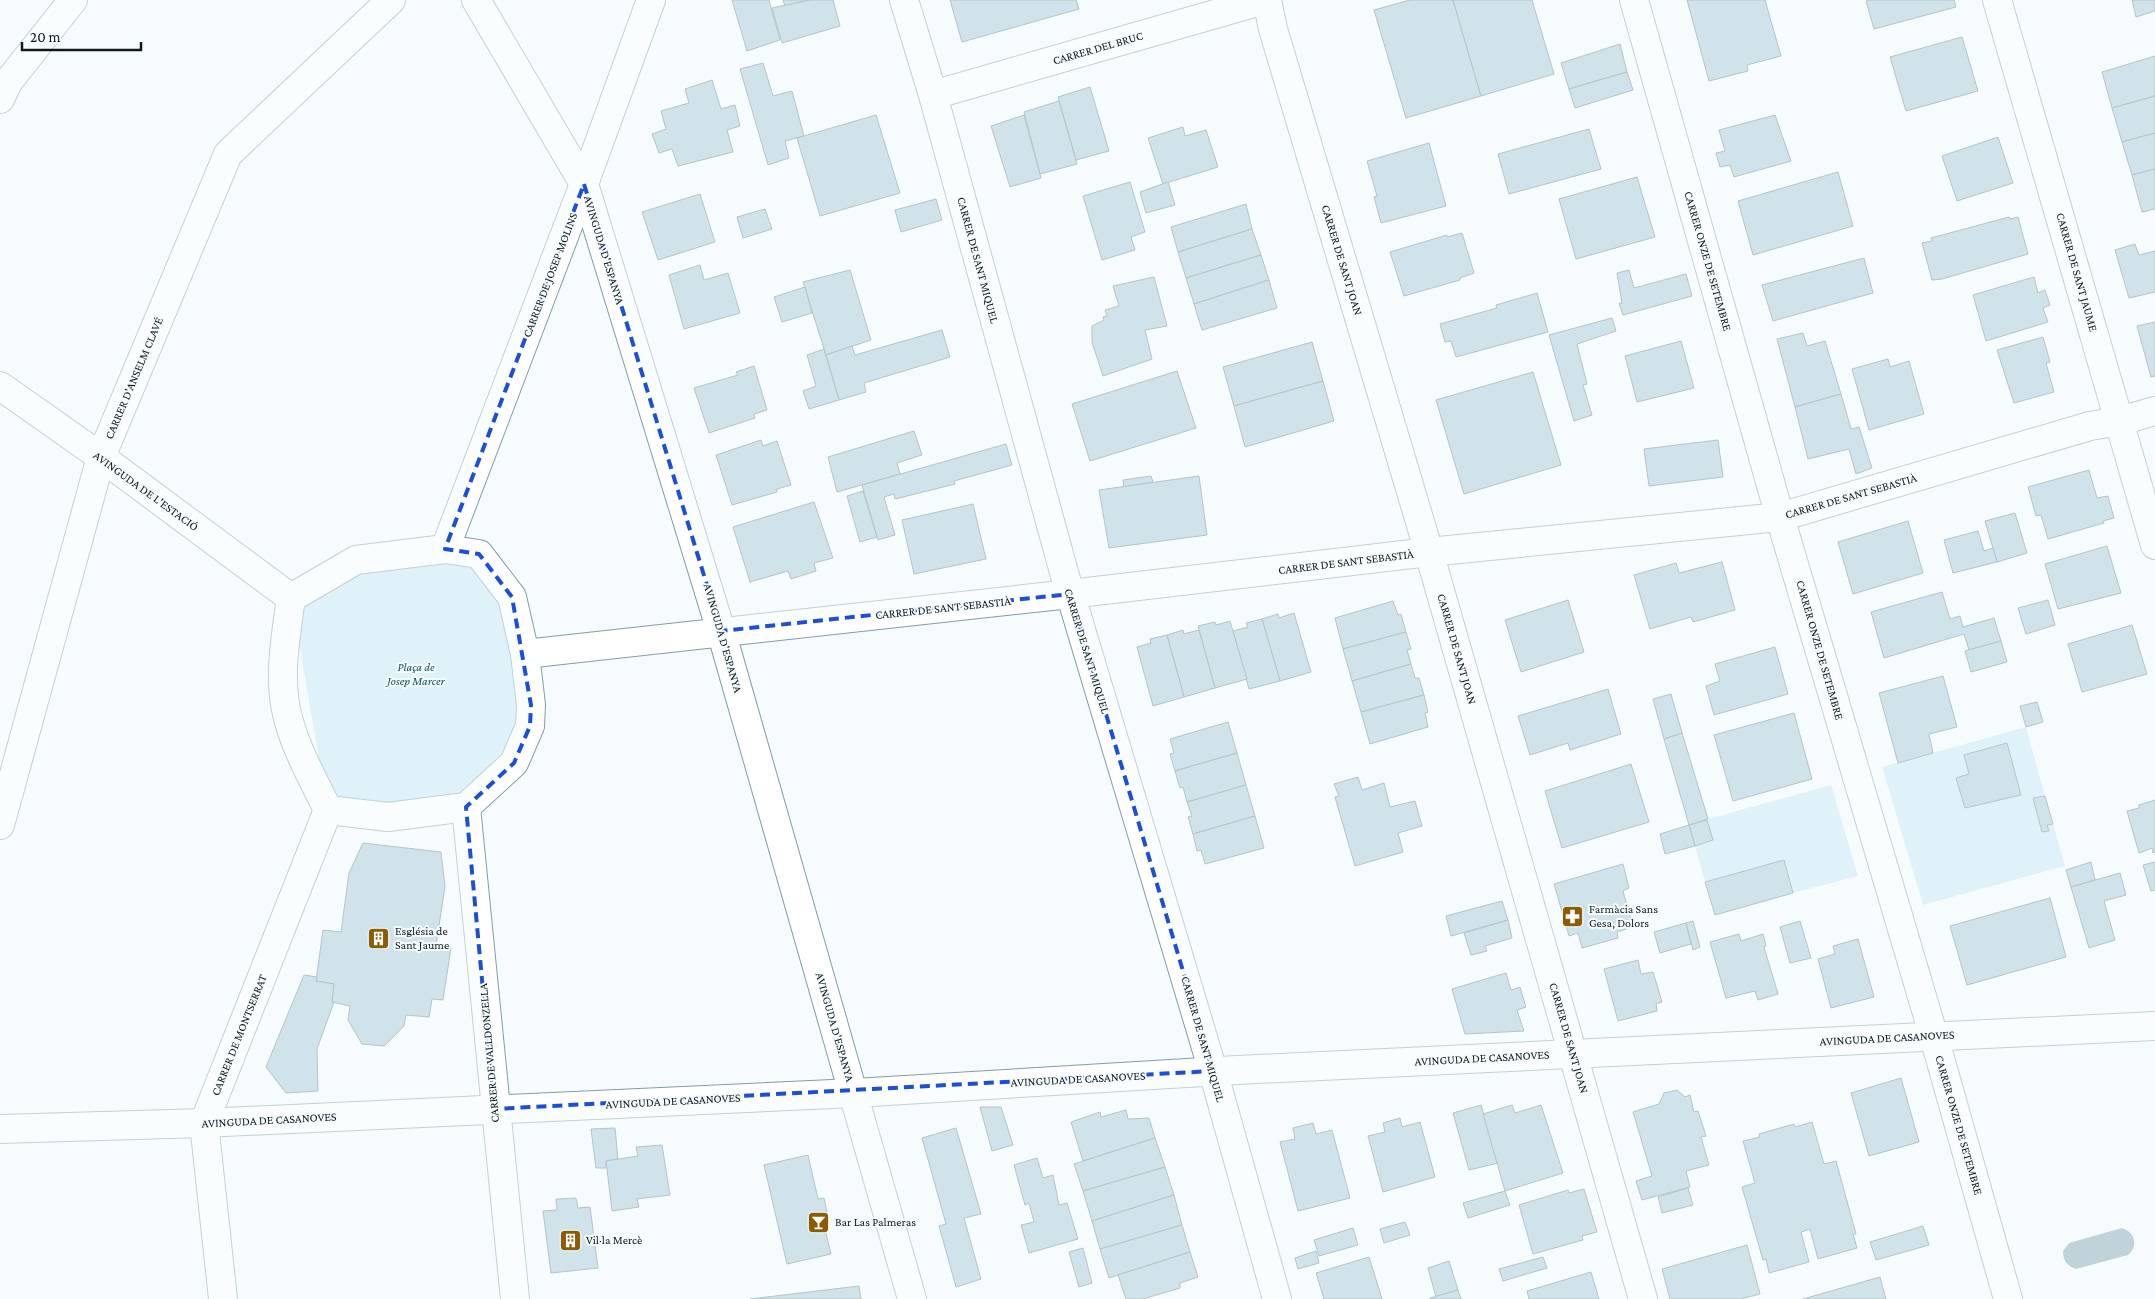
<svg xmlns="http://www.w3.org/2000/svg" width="2155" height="1299" viewBox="0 0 2155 1299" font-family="'Crimson Pro',serif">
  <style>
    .green { fill: #c5e6f3; fill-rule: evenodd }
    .water { fill: #82a3b0 }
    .building { fill: #a3c6d2; stroke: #647f89 }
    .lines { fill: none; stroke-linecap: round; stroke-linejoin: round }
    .street-casing { stroke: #809da7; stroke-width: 30 }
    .street { stroke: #fff; stroke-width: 28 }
    .marked { fill: none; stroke: #1d4ed8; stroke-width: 4; stroke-dasharray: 10 6; stroke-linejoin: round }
    .labels { text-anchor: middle; stroke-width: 4; stroke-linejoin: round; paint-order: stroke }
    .street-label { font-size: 12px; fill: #0e191d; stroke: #f6fcfe }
    .park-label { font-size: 12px; font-style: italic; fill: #095064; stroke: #f6fcfe }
    .poi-label { font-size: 12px; fill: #0e191d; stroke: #f6fcfe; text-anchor: start }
  </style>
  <rect width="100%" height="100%" fill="#f6fcfe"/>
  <g class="green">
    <path d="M479,554L512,597L530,726L466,807L328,810L291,598L356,560Z"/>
    <path d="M2026,727L2045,796L2033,799L2042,832L2049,831L2047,825L2053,824L2065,866L1923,905L1882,767ZM2007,743L2021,794L1965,807L1956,778L1969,774L1964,755Z"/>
    <path d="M1831,785L1858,876L1793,893L1784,860L1705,882L1695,846L1708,819Z"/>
  </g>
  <path class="water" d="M2122,1228C2136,1233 2138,1246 2128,1255L2076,1269C2067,1266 2063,1261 2063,1251L2069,1243Z"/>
  <g class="building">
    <path d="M732,0H769L780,40L747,51Z"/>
    <path d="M783,0H810L785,6Z"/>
    <path d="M810,0H833L840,26L782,43L772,8Z"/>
    <path d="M950,0H1076L1079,9L962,42Z"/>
    <path d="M1410,0H1453L1481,96L1406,118L1374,10Z"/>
    <path d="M1453,0H1532L1554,74L1481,96Z"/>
    <path d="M1687,0H1765L1781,56L1747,65L1748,71L1709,81Z"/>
    <path d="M1870,0H1954L1956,7L1874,29L1866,1Z"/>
    <path d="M2132,0H2155V11L2136,17Z"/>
    <path d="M1962,37L1978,91L1906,111L1890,57Z"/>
    <path d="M1620,44L1627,72L1569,89L1561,63Z"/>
    <path d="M2155,56V96L2112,108L2102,72Z"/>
    <path d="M763,63L773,96L792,91L804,136L785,141L789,158L768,165L740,69Z"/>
    <path d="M1627,72L1633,90L1575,108L1569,89Z"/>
    <path d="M712,80L721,109L735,105L740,126L727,130L733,152L678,166L672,149L659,153L652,134L666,129L661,111L689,103L685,89Z"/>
    <path d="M1090,87L1109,151L1076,160L1058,97Z"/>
    <path d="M2155,96V133L2122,142L2112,108Z"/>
    <path d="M1059,101L1077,164L1040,174L1024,112Z"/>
    <path d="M876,115L900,193L820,216L797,138Z"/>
    <path d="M1024,115L1041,178L1010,187L991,126Z"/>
    <path d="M1775,115L1791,161L1734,177L1730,165L1720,167L1716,153L1725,151L1719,130Z"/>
    <path d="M1183,127L1185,136L1206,130L1218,167L1163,184L1148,138Z"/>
    <path d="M1589,129L1601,169L1509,194L1498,154Z"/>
    <path d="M2155,133V169L2132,175L2122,142Z"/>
    <path d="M1998,137L2013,183L1957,201L1942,156Z"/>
    <path d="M1429,143L1446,206L1381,223L1374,197L1377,196L1367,161Z"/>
    <path d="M2155,169V209L2142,212L2132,175Z"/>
    <path d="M1838,172L1853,226L1753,255L1738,201Z"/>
    <path d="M1637,177L1655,237L1576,259L1559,199Z"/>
    <path d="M1130,182L1145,232L1131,237L1135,250L1102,260L1083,196Z"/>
    <path d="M1168,182L1175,205L1146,213L1140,192Z"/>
    <path d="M700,194L715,242L658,260L642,212Z"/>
    <path d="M936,199L942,220L901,232L895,210Z"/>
    <path d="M1246,204L1252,229L1178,252L1171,227Z"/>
    <path d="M765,209L772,229L743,238L737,217Z"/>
    <path d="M2009,217L2010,219L2018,217L2028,254L1942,279L1932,280L1922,243L1932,241L1931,238Z"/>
    <path d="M1252,229L1261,255L1186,278L1178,252Z"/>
    <path d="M1462,233L1474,273L1460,278V280L1404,296L1390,252L1447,235V237Z"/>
    <path d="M2135,244L2139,255L2155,251V292L2129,298L2115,250Z"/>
    <path d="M1261,255L1269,280L1194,304L1186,278Z"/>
    <path d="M1864,258L1873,293L1773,321L1762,285Z"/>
    <path d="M700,265L704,280L728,273L740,313L684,329L669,275Z"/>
    <path d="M850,270L871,340L826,355L803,282Z"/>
    <path d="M1629,270L1634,288L1686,274L1692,296L1623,315L1619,303H1622L1617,273Z"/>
    <path d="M1154,277L1167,326L1145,330L1152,359L1103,376L1092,342V326L1104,320L1103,317L1107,316L1105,310L1119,306L1113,286Z"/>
    <path d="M2034,277L2038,293L2045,290L2050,305L2043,308L2048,322L1986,341L1973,295Z"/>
    <path d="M1269,280L1277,308L1202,330L1194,304Z"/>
    <path d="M805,287L812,313L782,322L774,297Z"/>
    <path d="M1537,293L1548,332L1456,357L1451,341L1445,342L1440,324L1497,308L1496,305Z"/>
    <path d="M1612,318L1616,331L1577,344L1587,384L1583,385L1592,415L1574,421L1549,335Z"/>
    <path d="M2155,322V376L2151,377L2137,326Z"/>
    <path d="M942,330L950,357L864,383L866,392L839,400L826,355L852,346L855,355Z"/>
    <path d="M1803,333L1807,346L1825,341L1841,394L1795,407L1777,339Z"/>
    <path d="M2043,337L2050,362L2046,363L2054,392L2014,403L1997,350Z"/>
    <path d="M1681,341L1694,388L1637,402L1625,356Z"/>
    <path d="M1312,342L1323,381L1234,406L1223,367Z"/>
    <path d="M824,349L839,400L809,409L803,391L816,386L807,355Z"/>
    <path d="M1888,359L1890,367L1909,361L1924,414L1869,430L1852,369Z"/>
    <path d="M754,366L767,410L754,414L755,418L709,433L694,388L738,375L736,372Z"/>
    <path d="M1177,371L1196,428L1090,461L1072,404Z"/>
    <path d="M1533,372L1561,465L1464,494L1436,400Z"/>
    <path d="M1323,381L1334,421L1245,447L1234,406Z"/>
    <path d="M1841,394L1851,429L1859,427L1872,468L1856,474L1849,449L1808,459L1795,407Z"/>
    <path d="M914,431L922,455L897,463L900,474L837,492L828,457Z"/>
    <path d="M761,440L763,446L777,441L791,485L777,489V492L732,505L716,455Z"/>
    <path d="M1718,440L1723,477L1649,486L1644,449Z"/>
    <path d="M1006,444L1012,465L954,481L955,484L895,499L894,494L884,497L895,535L878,540L862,485Z"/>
    <path d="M2089,470L2097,498L2108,496L2114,518L2103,521L2104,523L2048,539L2041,515L2036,516L2028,487Z"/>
    <path d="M1151,476L1153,482L1124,487L1123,480Z"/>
    <path d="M1199,476L1207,535L1109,548L1099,490Z"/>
    <path d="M863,491L877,537L860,542L847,496Z"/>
    <path d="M814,502L833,558L814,563L816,571L791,579L788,571L750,582L733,527Z"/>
    <path d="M973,504L986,559L914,574L902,520Z"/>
    <path d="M2015,513L2027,553L1997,562L1985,521Z"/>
    <path d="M1908,521L1923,573L1853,594L1838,542Z"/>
    <path d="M1978,531L1984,551L1993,548L1997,562L1953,573L1944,540Z"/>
    <path d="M2107,546L2121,593L2058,609L2045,564Z"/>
    <path d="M1722,562L1735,610L1693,622L1691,617L1650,629L1634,575L1676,563L1679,573Z"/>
    <path d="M1942,592L1950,619L1960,616L1963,627L1994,618L2001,641L1969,650L1964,634L1884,658L1871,612Z"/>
    <path d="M1568,600L1584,652L1521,672L1505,620Z"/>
    <path d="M2048,600L2055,625L2026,634L2018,608Z"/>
    <path d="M1393,601L1398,615L1401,614L1406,632L1343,649L1335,618Z"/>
    <path d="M1294,613L1311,672L1280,681L1262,619L1278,614L1279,618Z"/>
    <path d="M1262,619L1280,681L1249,689L1233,631L1248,627L1246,623Z"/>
    <path d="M1230,621L1247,679L1215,688L1198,626L1215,622L1216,625Z"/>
    <path d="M2132,625L2147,674L2082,692L2068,644Z"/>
    <path d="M1183,630L1184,634L1199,630L1215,688L1184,697L1167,635Z"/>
    <path d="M1406,632L1411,649L1407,650L1411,664L1352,681L1343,649Z"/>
    <path d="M1167,635L1184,697L1153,706L1137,647L1151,643L1150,639Z"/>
    <path d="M2001,641L2007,662L1971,672L1965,651Z"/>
    <path d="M1775,647L1788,694L1714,715L1706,686L1720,681L1715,664Z"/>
    <path d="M1411,664L1415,678H1419L1424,695L1361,712L1352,681Z"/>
    <path d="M1943,676L1957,727L1929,734L1933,753L1898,763L1879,693Z"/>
    <path d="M1608,689L1621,734L1570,750L1568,743L1530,755L1518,716Z"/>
    <path d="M1671,694L1682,733L1664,739L1653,699Z"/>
    <path d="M1424,695L1428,712L1425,713L1428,727L1370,744L1361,712Z"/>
    <path d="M2037,702L2043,722L2026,727L2020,706Z"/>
    <path d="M1794,713L1812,779L1733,801L1714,735Z"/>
    <path d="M1228,722L1237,753L1175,771L1170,754L1174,753L1170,739Z"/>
    <path d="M1682,733L1708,819L1689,825L1664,739Z"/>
    <path d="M2007,743L2021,795L1965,808L1956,778L1969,774L1964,755Z"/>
    <path d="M1237,753L1246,785L1187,802L1183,787L1180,788L1175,771Z"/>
    <path d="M1631,764L1649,822L1562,848L1545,791Z"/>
    <path d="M1358,777L1362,790L1384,783L1390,807L1415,801L1422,826L1398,833L1403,852L1355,866L1335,797L1339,796L1334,784Z"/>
    <path d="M1246,785L1255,816L1193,834L1188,817L1192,816L1187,802Z"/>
    <path d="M2045,796L2053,824L2047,825L2049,831L2042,832L2033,798Z"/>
    <path d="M2155,800V852L2153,853L2152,848L2139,853L2127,811L2139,808V805Z"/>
    <path d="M1255,816L1264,848L1205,864L1201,850L1197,851L1193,834Z"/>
    <path d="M1707,820L1713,840L1695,846L1689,825Z"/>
    <path d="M1689,825L1695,846L1665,854L1660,834Z"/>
    <path d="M363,843L441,852L445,887L436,945L451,948L443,1000L432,999L429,1017L406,1015L404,1026L384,1046L362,1044L348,1020L350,1006L332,1002L334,984L316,981L323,930L341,932L349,873Z"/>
    <path d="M1784,860L1793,893L1715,915L1705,882Z"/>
    <path d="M2091,862L2095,880L2071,887L2066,870Z"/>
    <path d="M2155,862V890L2151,891L2143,865Z"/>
    <path d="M1623,864L1629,888L1623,891L1633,927L1617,932L1618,938L1582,948L1578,933L1569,936L1554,884Z"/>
    <path d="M2120,873L2126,895L2104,901L2115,940L2089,948L2071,887Z"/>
    <path d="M2050,898L2066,957L1967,985L1950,926Z"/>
    <path d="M1502,901L1508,920L1451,936L1446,916Z"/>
    <path d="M1508,920L1512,938L1485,946L1487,951L1471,955L1464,933Z"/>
    <path d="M1693,921L1700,947L1693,950L1686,923Z"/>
    <path d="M1800,921L1811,958L1790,963L1780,927Z"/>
    <path d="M1686,923L1691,944L1660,953L1654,932Z"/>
    <path d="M1739,934L1741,941L1763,934L1766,946L1764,947L1778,994L1758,1000L1755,991L1726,998L1710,942Z"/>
    <path d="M1858,939L1874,997L1831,1008L1818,959L1835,954L1833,946Z"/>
    <path d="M1638,960L1641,974L1653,972L1662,1002L1656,1004L1657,1011L1618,1021L1604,969Z"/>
    <path d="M1506,973L1511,990L1520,987L1526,1007L1517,1010L1524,1031L1465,1034L1452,989Z"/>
    <path d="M304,975L317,977L316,981L334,984L332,1002H334L317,1049L318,1091L286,1093L266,1067Z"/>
    <path d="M1901,1078L1919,1142L1869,1156L1851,1093Z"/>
    <path d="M1677,1090L1685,1097L1690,1095L1694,1112L1698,1111L1706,1136L1701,1137L1709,1165L1686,1171L1690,1187L1642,1200L1636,1181L1652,1176L1633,1112L1659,1104L1664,1093Z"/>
    <path d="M1481,1105L1498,1163L1469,1170L1453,1113Z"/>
    <path d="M1512,1105L1515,1113L1541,1105L1563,1173L1505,1191L1483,1114Z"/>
    <path d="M980,1107H1001L1013,1145L992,1151Z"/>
    <path d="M1126,1110L1128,1119L1149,1118L1155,1138L1083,1161L1071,1122L1100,1112L1101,1117Z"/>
    <path d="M1400,1118L1402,1127L1420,1122L1435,1177L1383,1192L1368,1136L1385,1132L1383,1123Z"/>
    <path d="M1812,1122L1824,1164L1836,1161L1856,1234H1853L1857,1248L1818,1259L1810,1229L1801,1232L1809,1262L1769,1273L1766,1259L1763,1260L1742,1187L1755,1183L1743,1141L1760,1137L1759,1134L1794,1124L1795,1127Z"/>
    <path d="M1313,1123L1316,1134L1332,1130L1350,1198L1298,1211L1280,1142L1295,1139L1293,1128Z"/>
    <path d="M615,1128L618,1159L606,1161V1168H596L591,1129Z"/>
    <path d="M956,1128L981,1214L964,1218L981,1279L956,1287L939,1226L946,1224L922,1138Z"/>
    <path d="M1155,1138L1165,1167L1083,1191L1074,1164Z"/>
    <path d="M662,1145L670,1195L637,1199L639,1207L612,1211L606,1161L638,1156L636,1147Z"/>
    <path d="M808,1155L818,1199L824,1198L827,1212L821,1213L831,1254L787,1264L764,1165Z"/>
    <path d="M1037,1158L1043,1178L1053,1175L1059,1205L1067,1203L1078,1239L1029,1253L1021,1225L1034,1222L1029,1203L1025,1205L1014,1165Z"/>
    <path d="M1165,1167L1174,1195L1092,1221L1083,1191Z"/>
    <path d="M1688,1188L1693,1205L1662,1213L1658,1197Z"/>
    <path d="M1584,1189L1597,1232L1582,1236L1583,1240L1533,1254L1519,1205L1568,1190L1569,1193Z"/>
    <path d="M1505,1191L1510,1205L1468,1218L1463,1203Z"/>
    <path d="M1174,1195L1182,1225L1100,1249L1092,1221Z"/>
    <path d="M576,1198L578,1208L590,1207L598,1268L551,1273L543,1211L557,1210L556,1199Z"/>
    <path d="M1405,1222L1410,1235L1384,1243L1380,1229Z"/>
    <path d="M1182,1225L1190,1252L1109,1278L1100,1249Z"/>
    <path d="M1923,1226L1929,1245L1876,1260L1870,1242Z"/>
    <path d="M1353,1228L1358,1245L1319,1256L1314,1240Z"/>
    <path d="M1747,1245L1760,1294L1741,1299H1670L1662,1269Z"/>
    <path d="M1083,1248L1092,1283L1079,1287L1069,1252Z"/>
    <path d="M1316,1251L1319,1263L1298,1269L1295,1258Z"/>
    <path d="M1190,1252L1198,1277L1180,1283V1288L1143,1299H1126L1118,1275Z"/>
    <path d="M1369,1257L1382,1299H1324L1316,1273Z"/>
    <path d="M1543,1257L1547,1268L1503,1281L1499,1269Z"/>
    <path d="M1449,1261L1458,1290L1436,1297L1428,1268Z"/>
    <path d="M1591,1272L1599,1299H1529L1527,1291Z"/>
    <path d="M1880,1277L1886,1299H1803Z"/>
    <path d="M859,1286L861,1299H750Z"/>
    <path d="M1458,1290L1461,1299H1430V1298Z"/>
  </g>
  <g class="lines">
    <defs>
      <g id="street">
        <path d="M476,0L584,184L721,631L912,1299"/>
        <path d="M904,0L933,95L1065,576L1213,1071L1277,1299"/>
        <path d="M1267,0L1273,29L1429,552L1643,1299"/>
        <path d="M1634,0L1780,517L1934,1037L2008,1299"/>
        <path d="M1997,0L2155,545"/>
        <path d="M933,95L1264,0"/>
        <path d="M0,99L8,82L73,0"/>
        <path d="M0,386L101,457L291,598"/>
        <path d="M445,549L479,554L512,597L525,654L531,705L530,726L514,763L466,807L388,817L328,810C313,779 295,748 287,714C278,678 286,634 291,598L356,560Z"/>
        <path d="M445,549L584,184L651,0"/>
        <path d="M525,654L1070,594L1429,552L1780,517L2090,426L2120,421L2155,411"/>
        <path d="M466,807L515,1299"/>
        <path d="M0,825L101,457L228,154L391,0"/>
        <path d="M0,1129L204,1123L854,1093L1237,1070L2155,1026"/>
        <path d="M223,1299L204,1123L328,810"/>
      </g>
    </defs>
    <use href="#street" class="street-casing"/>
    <use href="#street" class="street"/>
  </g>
  <path d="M0 0H2155V1299H0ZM584,184L721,631L1070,594L1213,1071L494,1109L466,807L514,763L530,726L531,705L512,597L479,554L445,549Z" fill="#f6fcfe" fill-opacity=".55" fill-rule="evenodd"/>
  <path class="marked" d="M584,184L721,631L1070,594L1213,1071L494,1109L466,807L514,763L530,726L531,705L512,597L479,554L445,549Z"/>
  <defs>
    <symbol id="pharmacy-square" viewBox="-11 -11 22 22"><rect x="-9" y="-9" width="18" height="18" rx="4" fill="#8c5b05" stroke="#f6fcfe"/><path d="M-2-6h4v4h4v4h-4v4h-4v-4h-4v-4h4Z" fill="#fff"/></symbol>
    <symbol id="building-square" viewBox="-11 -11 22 22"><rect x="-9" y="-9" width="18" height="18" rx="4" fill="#8c5b05" stroke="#f6fcfe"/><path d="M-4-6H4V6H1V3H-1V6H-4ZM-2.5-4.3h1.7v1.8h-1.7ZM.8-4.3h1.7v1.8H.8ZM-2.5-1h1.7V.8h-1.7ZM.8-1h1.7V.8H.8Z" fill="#fff"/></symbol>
    <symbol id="bar-square" viewBox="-11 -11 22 22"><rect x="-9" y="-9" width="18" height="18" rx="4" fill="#8c5b05" stroke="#f6fcfe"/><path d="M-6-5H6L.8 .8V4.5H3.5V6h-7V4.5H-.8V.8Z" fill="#fff"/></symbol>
  </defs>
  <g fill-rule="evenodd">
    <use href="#pharmacy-square" x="1560" y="904" width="25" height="25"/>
    <use href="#building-square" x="366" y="926" width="25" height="25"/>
    <use href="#bar-square" x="806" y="1210" width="25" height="25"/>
    <use href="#building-square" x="558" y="1228" width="25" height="25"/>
  </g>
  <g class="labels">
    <g class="street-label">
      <text transform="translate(1098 48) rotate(-16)" y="4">CARRER DEL BRUC</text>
      <text transform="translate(604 250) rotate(73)" y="4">AVINGUDA D'ESPANYA</text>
      <text transform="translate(978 260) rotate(75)" y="4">CARRER DE SANT MIQUEL</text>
      <text transform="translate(1342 260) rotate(73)" y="4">CARRER DE SANT JOAN</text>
      <text transform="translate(1708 261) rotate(74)" y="4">CARRER ONZE DE SETEMBRE</text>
      <text transform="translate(2077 272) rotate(74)" y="4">CARRER DE SANT JAUME</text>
      <text transform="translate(550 275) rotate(-69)" y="4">CARRER DE JOSEP MOLINS</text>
      <text transform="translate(134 378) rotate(-67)" y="4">CARRER D'ANSELM CLAVÉ</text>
      <text transform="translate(146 491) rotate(36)" y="4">AVINGUDA DE L'ESTACIÓ</text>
      <text transform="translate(1851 496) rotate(-16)" y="4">CARRER DE SANT SEBASTIÀ</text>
      <text transform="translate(1346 562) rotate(-7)" y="4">CARRER DE SANT SEBASTIÀ</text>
      <text transform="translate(943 608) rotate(-6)" y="4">CARRER DE SANT SEBASTIÀ</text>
      <text transform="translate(723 638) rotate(74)" y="4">AVINGUDA D'ESPANYA</text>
      <text transform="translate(1457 649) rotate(74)" y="4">CARRER DE SANT JOAN</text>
      <text transform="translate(1820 650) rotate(74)" y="4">CARRER ONZE DE SETEMBRE</text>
      <text transform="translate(1087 651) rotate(73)" y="4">CARRER DE SANT MIQUEL</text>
      <text transform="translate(835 1027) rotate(74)" y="4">AVINGUDA D'ESPANYA</text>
      <text transform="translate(239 1035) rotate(-68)" y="4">CARRER DE MONTSERRAT</text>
      <text transform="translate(1569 1038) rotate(74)" y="4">CARRER DE SANT JOAN</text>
      <text transform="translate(1887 1038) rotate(-3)" y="4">AVINGUDA DE CASANOVES</text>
      <text transform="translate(1203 1039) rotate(74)" y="4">CARRER DE SANT MIQUEL</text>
      <text transform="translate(489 1053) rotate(-95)" y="4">CARRER DE VALLDONZELLA</text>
      <text transform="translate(1482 1058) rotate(-3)" y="4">AVINGUDA DE CASANOVES</text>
      <text transform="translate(1078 1079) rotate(-3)" y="4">AVINGUDA DE CASANOVES</text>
      <text transform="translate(673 1101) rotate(-3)" y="4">AVINGUDA DE CASANOVES</text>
      <text transform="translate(269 1120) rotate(-3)" y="4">AVINGUDA DE CASANOVES</text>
      <text transform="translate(1959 1125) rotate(74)" y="4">CARRER ONZE DE SETEMBRE</text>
    </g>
    <g class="park-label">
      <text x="416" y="671">Plaça de<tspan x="416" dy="14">Josep Marcer</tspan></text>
    </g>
    <g class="poi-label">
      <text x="1589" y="913">Farmàcia Sans<tspan x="1589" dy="14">Gesa, Dolors</tspan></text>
      <text x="395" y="935">Església de<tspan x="395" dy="14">Sant Jaume</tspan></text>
      <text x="835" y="1226">Bar Las Palmeras</text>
      <text x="586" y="1244">Vil·la Mercè</text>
    </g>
  </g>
  <path d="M22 42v8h119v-8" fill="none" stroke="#0e191d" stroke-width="2.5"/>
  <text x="30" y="42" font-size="15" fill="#0e191d" stroke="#f6fcfe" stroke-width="4" paint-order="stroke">20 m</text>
</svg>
